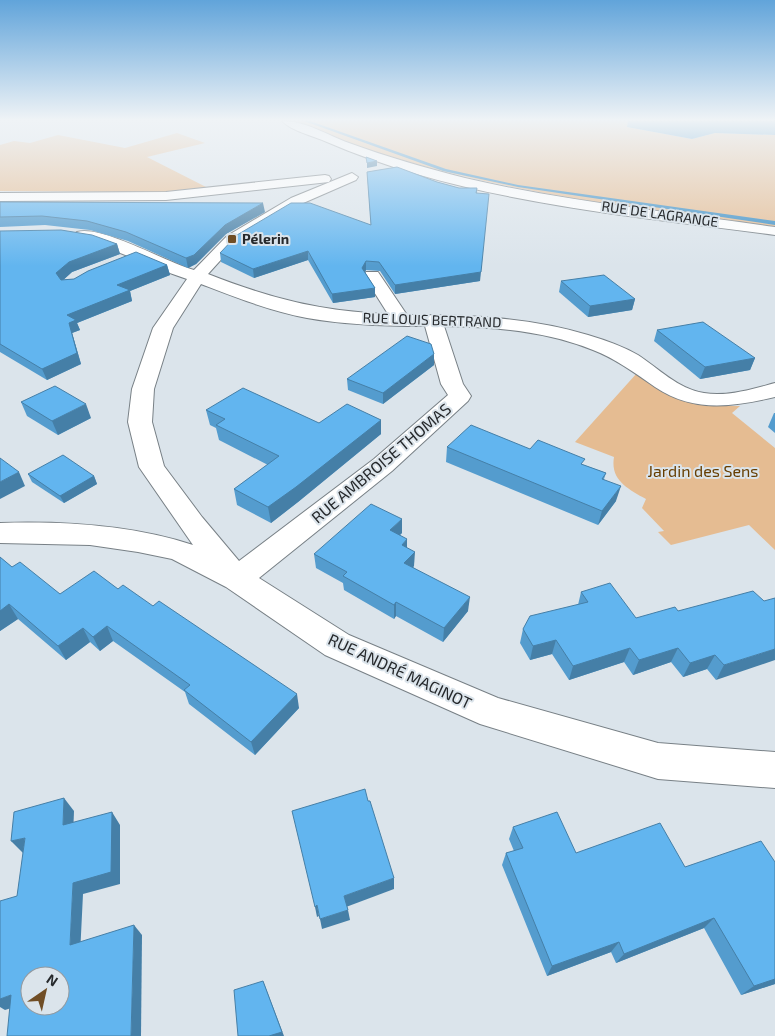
<svg xmlns="http://www.w3.org/2000/svg" width="775" height="1036" viewBox="0 0 775 1036" font-family="'Exo 2',sans-serif">
  <style>
    .green { fill: #e5bc92 }
    .water { fill: #378cc4 }
    .lines { fill: none; stroke-linecap: round; stroke-linejoin: round }
    .stream { fill: #378cc4; fill-rule: evenodd }
    .minor-casing { stroke: #788086; stroke-width: 2 }
    .tertiary-casing { stroke: #788086; stroke-width: 2 }
    .minor { fill: #fff; fill-rule: evenodd }
    .tertiary { fill: #fff; fill-rule: evenodd }
    .wall { fill: #549cce }
    .shaded-wall { fill: #457fa7 }
    .building { fill: #62b5ef; stroke: #457fa7; fill-rule: evenodd }
    .poi-dot { fill: #704e26; stroke: #dbe4eb; stroke-width: 2 }
    .labels { text-anchor: middle; stroke-width: 4; stroke-linejoin: round; paint-order: stroke }
    .far-street-label { font-size: 14px; fill: #26292c; stroke: #dbe4eb }
    .far-poi-label { font-size: 14px; font-weight: bold; fill: #26292c; stroke: #dbe4eb; text-anchor: start }
    .street-label { font-size: 16px; fill: #26292c; stroke: #dbe4eb }
    .park-label { font-size: 16px; fill: #663d00; stroke: #dbe4eb }
  </style>
  <rect width="100%" height="100%" fill="#dbe4eb"/>
  <g class="green">
    <path d="M293,121H628L627,127L692,139L715,133L775,135V229C613,204 445,187 293,121Z"/>
    <path d="M177,133L205,143L147,157L208,188L166,192L0,191V145L14,141L30,143L58,135L125,148Z"/>
    <path d="M637,373C671,401 697,407 740,406L732,413L775,448V550L749,525L671,545L658,532L664,531L642,508L646,499C628,489 610,480 614,457L575,442Z"/>
  </g>
  <path class="water" d="M628,121H775V135L715,133L692,139L627,127Z"/>
  <g class="lines">
    <path class="stream" d="M304,121H310L446,169L518,185L775,221V225L518,187L443,171Z"/>
    <defs>
      <g id="minor">
        <path d="M352,173L358,177L356,180L301,204L237,242L208,274C269,298 322,312 388,314L364,276L366,272H378L407,315C469,315 529,317 588,335C605,340 622,346 638,355C658,368 678,389 704,393C727,397 752,389 775,383V397C732,407 694,413 655,387C635,373 616,359 593,350C546,331 495,327 444,326L463,384L471,396L468,401L392,471L259,578L349,635L498,698L658,743L775,752V788L658,779L480,724L325,655L226,587L172,559L138,552L90,545L0,543V523C64,521 132,525 193,545L139,467L128,422L132,389L153,328L187,279C149,267 115,248 77,238L74,235L77,232C102,225 165,262 194,270L227,236L291,198ZM201,284C235,297 270,311 307,318C346,325 385,326 425,326L441,384L448,395L374,459L239,561L202,517L164,466L152,422L154,389L173,328Z"/>
        <path d="M325,175L329,176L331,179L329,182L166,200L0,201V193L166,192Z"/>
      </g>
      <path id="tertiary" d="M282,121C306,121 327,135 349,143C387,157 426,168 465,178C567,202 672,212 775,227V235C627,215 465,202 327,142C313,136 292,131 282,121Z"/>
    </defs>
    <use href="#minor" class="minor-casing"/>
    <use href="#tertiary" class="tertiary-casing"/>
    <use href="#minor" class="minor"/>
    <use href="#tertiary" class="tertiary"/>
  </g>
  <g class="wall">
    <path d="M367,172L437,182L459,188H477L480,281L395,294L380,271L366,270L365,272L375,288V297L333,303L308,260L254,278L221,262L220,253L371,225Z"/>
    <path d="M0,202L265,212L226,234L196,264L188,268L128,241L90,230L45,225L0,227Z"/>
    <path d="M0,231L117,244L120,254L72,272L63,280L74,279L167,265L170,275L130,291L132,301L77,323L80,330L72,333L81,364L47,380L0,352Z"/>
    <path d="M561,281L635,299L632,310L588,317L559,292Z"/>
    <path d="M657,330L755,358L750,370L700,379L654,341Z"/>
    <path d="M434,354V365L383,404L348,390L347,379Z"/>
    <path d="M21,402L91,418L58,435L27,416Z"/>
    <path d="M206,410L319,423L381,420V434L298,502L271,523L237,505L234,489L268,465L219,440L216,428L210,425Z"/>
    <path d="M774,413H775V433L768,427Z"/>
    <path d="M447,447L530,449L584,465L606,473L604,479L616,501L598,525L446,462Z"/>
    <path d="M28,474L94,476L97,484L64,503L32,482Z"/>
    <path d="M402,533L400,535L407,548L414,566L413,567L468,611L443,642L396,616L394,619L344,590L343,583L316,568L314,554Z"/>
    <path d="M0,557L12,567L60,594L118,589L299,708L255,755L189,704L185,692L113,641L100,651L90,642L66,660L18,619L0,631Z"/>
    <path d="M581,592L636,618L678,611L764,601L716,680L707,669L683,677L671,662L633,675L624,662L569,680L552,654L530,660L520,643L523,629L578,605Z"/>
    <path d="M513,827L576,853L685,867L775,862V984L741,995L704,928L616,963L611,952L547,976L502,865L506,853L514,851L509,839Z"/>
  </g>
  <g class="shaded-wall">
    <path d="M377,161V166L367,168V163Z"/>
    <path d="M263,203L265,212L226,234L196,264L188,268L186,258L225,225Z"/>
    <path d="M117,244L120,254L72,272L60,283L56,273L69,262Z"/>
    <path d="M308,251V260L254,278L253,269Z"/>
    <path d="M366,261V270L362,277V268Z"/>
    <path d="M167,265L170,275L130,291L132,301L77,323L80,330L72,333L81,364L47,380L42,369L67,315L117,285Z"/>
    <path d="M481,272L480,281L395,294V285Z"/>
    <path d="M375,288V297L333,303L332,294Z"/>
    <path d="M635,299L632,310L588,317L590,306Z"/>
    <path d="M434,354V365L383,404V393Z"/>
    <path d="M755,358L750,370L700,379L705,367Z"/>
    <path d="M86,404L91,418L58,435L52,421Z"/>
    <path d="M381,420V434L298,502L271,523L268,507Z"/>
    <path d="M19,472L25,486L0,499V482Z"/>
    <path d="M94,476L97,484L64,503L60,496Z"/>
    <path d="M621,486L616,501L598,525L602,511Z"/>
    <path d="M402,519V533L390,544V530Z"/>
    <path d="M407,539V553L402,545Z"/>
    <path d="M415,552L414,566L403,577L404,563Z"/>
    <path d="M470,597L468,611L443,642L444,628Z"/>
    <path d="M396,602V616L394,619V605Z"/>
    <path d="M9,604L18,619L0,631V611Z"/>
    <path d="M107,626L113,641L100,651L93,637Z"/>
    <path d="M83,628L90,642L66,660L58,646Z"/>
    <path d="M556,640L552,654L530,660L533,646Z"/>
    <path d="M630,648L624,662L569,680L573,666Z"/>
    <path d="M678,648L671,662L633,675L639,660Z"/>
    <path d="M775,649V660L716,680L724,665Z"/>
    <path d="M715,655L707,669L683,677L690,663Z"/>
    <path d="M297,694L299,708L255,755L251,742Z"/>
    <path d="M64,798L74,811L73,837L63,825Z"/>
    <path d="M112,812L120,825V884L83,894L80,955L70,945L73,883Z"/>
    <path d="M25,838L23,853L11,841Z"/>
    <path d="M394,878V889L346,907L344,896Z"/>
    <path d="M317,905L319,916L317,917L315,907Z"/>
    <path d="M348,910L350,920L322,929L320,919Z"/>
    <path d="M714,918L704,928L616,963L624,954Z"/>
    <path d="M134,925L142,935L141,1036H131Z"/>
    <path d="M619,942L611,952L547,976L552,966Z"/>
    <path d="M775,979V984L741,995L754,986Z"/>
    <path d="M263,981L265,986L284,1036H269Z"/>
    <path d="M11,995L24,1004L5,1010L0,1007V999Z"/>
  </g>
  <g class="building">
    <path d="M366,157L377,161L367,163Z"/>
    <path d="M397,167L437,182L459,188H477L476,193L489,194L481,272L395,285L379,262L366,261L362,268L375,288L332,294L308,251L253,269L220,253L237,235L291,203H310L371,225L367,172Z"/>
    <path d="M0,202L263,203L225,225L194,255L186,258L126,232L87,221L42,216L0,217Z"/>
    <path d="M61,230L92,235L117,244L69,262L56,273L61,280L74,279L88,271L136,252L167,265L117,285L130,290L67,315L76,320L69,323L77,353L42,369L0,344V231Z"/>
    <path d="M604,275L635,299L590,306L561,281Z"/>
    <path d="M703,322L755,358L705,367L657,330Z"/>
    <path d="M407,336L431,344L434,354L383,393L347,379Z"/>
    <path d="M55,386L86,404L52,421L21,402Z"/>
    <path d="M243,388L319,423L347,404L381,420L296,487L268,507L234,489L279,456L216,425L225,419L206,410Z"/>
    <path d="M471,425L530,449L538,440L585,459L581,464L606,473L602,479L621,486L602,511L447,447Z"/>
    <path d="M63,455L94,476L60,496L28,474Z"/>
    <path d="M0,458L19,472L0,482Z"/>
    <path d="M371,504L402,519L390,530L407,539L402,545L415,552L404,563L470,597L444,628L396,602L394,605L343,576L347,572L314,554Z"/>
    <path d="M0,557L12,567L20,562L60,594L94,571L118,589L123,585L153,606L159,601L297,694L251,742L184,690L190,685L107,626L93,637L83,628L58,646L9,604L0,611Z"/>
    <path d="M610,583L636,618L675,607L678,611L753,591L764,601L775,598V649L724,665L715,655L690,663L678,648L639,660L630,648L573,666L556,640L533,646L523,629L530,616L588,602L581,592Z"/>
    <path d="M365,789L368,801H370L394,878L344,896L348,910L320,919L317,905L315,907L292,811Z"/>
    <path d="M64,798L63,825L112,812L111,872L73,883L70,945L134,925L131,1036H7L11,995L0,999V901L17,896L25,838L11,841L14,812ZM30,976H60V1006H30Z"/>
    <path d="M557,812L576,853L660,823L685,867L761,841L775,862V979L754,986L714,918L624,954L619,942L552,966L506,853L523,848L513,827Z"/>
    <path d="M263,981L282,1032L269,1036H238L234,990Z"/>
  </g>
  <linearGradient id="sky" x2="0" y2="1"><stop stop-color="#61a4da"/><stop offset="0.45" stop-color="#eff3f6"/><stop offset="1" stop-color="#eff3f6" stop-opacity="0"/></linearGradient>
  <rect width="775" height="266" fill="url(#sky)"/>
  <rect class="poi-dot" x="227" y="234" width="10" height="10" rx="2.5"/>
  <g class="labels">
    <g class="far-street-label">
      <text transform="translate(660 214) rotate(8)" y="5">RUE DE LAGRANGE</text>
      <text transform="translate(432 320) rotate(2)" y="5">RUE LOUIS BERTRAND</text>
    </g>
    <g class="far-poi-label">
      <text x="242" y="244">Pélerin</text>
    </g>
    <g class="street-label">
      <text transform="translate(381 463) rotate(-40)" y="6">RUE AMBROISE THOMAS</text>
      <text transform="translate(400 671) rotate(25)" y="6">RUE ANDRÉ MAGINOT</text>
    </g>
    <g class="park-label">
      <text x="703" y="477">Jardin des Sens</text>
    </g>
  </g>
  <g transform="translate(45 991) rotate(34)"><circle r="24" fill="#dbe4eb" stroke="#93999f"/>
  <path d="M0-4L9 19L0 12L-9 19Z" fill="#704e26"/>
  <text y="-8" font-size="14" font-weight="bold" text-anchor="middle" fill="#26292c">N</text>
  </g>
</svg>
